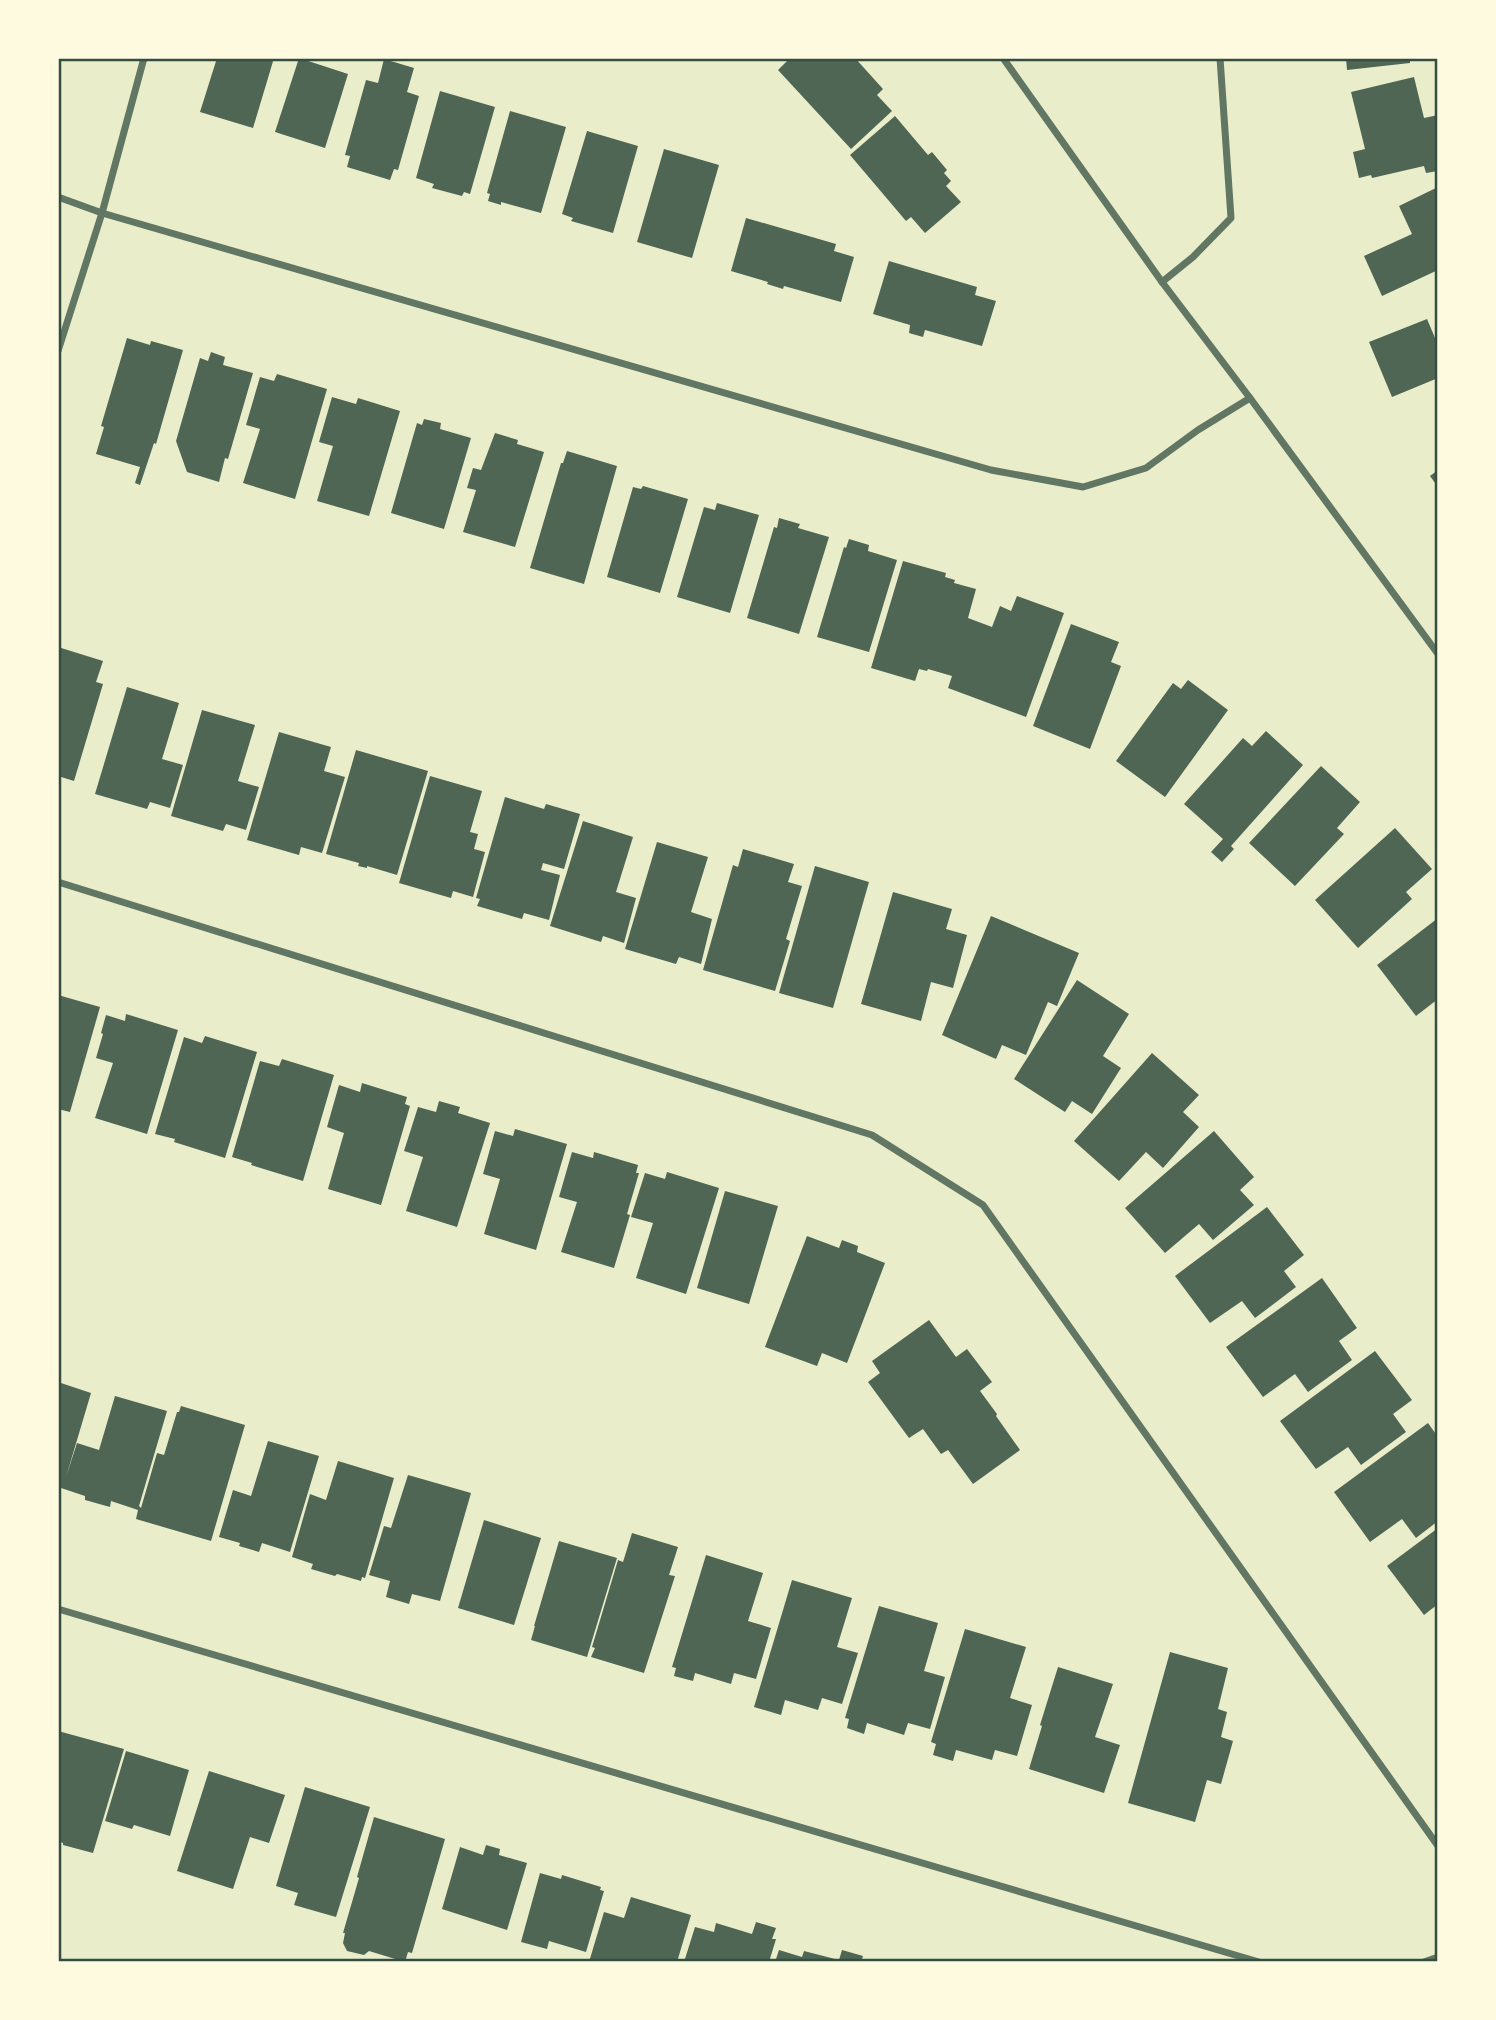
<svg xmlns="http://www.w3.org/2000/svg" width="1496" height="2020" viewBox="0 0 1496 2020" font-family="Figtree,sans-serif">
  <style>
    .building { fill: #4f6655 }
    .lines { fill: none; stroke-linecap: round; stroke-linejoin: round }
    .minor { stroke: #617663; stroke-width: 7 }
    .neatline { fill: none; stroke: #344e41; stroke-width: 2.5 }
  </style>
  <rect width="100%" height="100%" fill="#e9edc9"/>
  <g class="building">
    <path d="M217,58H274L253,128L200,112Z"/>
    <path d="M299,58L348,74L325,148L275,132Z"/>
    <path d="M790,58H855L883,89L877,95L892,111L851,149L778,70Z"/>
    <path d="M1346,58H1410V63L1347,70Z"/>
    <path d="M384,59L414,68L407,92L419,96L398,170L394,169L390,180L347,167L350,156L345,155L366,80L378,83Z"/>
    <path d="M1414,77L1424,118L1438,115V171L1426,173L1424,166L1372,178L1371,175L1359,178L1353,152L1365,149L1351,92Z"/>
    <path d="M440,91L495,107L470,194L464,192L462,196L432,188L434,184L416,178Z"/>
    <path d="M510,111L566,127L541,213L501,202V205L488,201L490,194L487,193Z"/>
    <path d="M895,116L928,155L932,152L947,170L944,173L951,181L946,186L961,202L925,233L911,217L906,221L850,155Z"/>
    <path d="M587,131L638,146L613,233L571,221L573,218L562,214Z"/>
    <path d="M664,149L719,165L692,258L637,242Z"/>
    <path d="M1438,187V270L1382,296L1364,256L1412,234L1399,206Z"/>
    <path d="M746,218L836,244L834,251L854,257L841,302L784,286L783,289L767,284L768,282L731,271Z"/>
    <path d="M889,261L977,287L975,295L996,301L982,346L925,330L923,337L909,333L910,325L873,314Z"/>
    <path d="M1427,319L1438,345V378L1392,397L1369,342Z"/>
    <path d="M127,338L150,345L151,341L183,350L156,444L154,443L140,485L135,483L140,467L96,454L104,427L101,426Z"/>
    <path d="M211,352L225,357L223,365L253,373L228,459L225,458L219,482L187,472L176,441L200,358L208,361Z"/>
    <path d="M277,374L327,389L295,499L243,483L260,429L246,425L260,377L274,381Z"/>
    <path d="M332,397L356,404L358,398L400,411L369,516L317,501L333,446L319,442Z"/>
    <path d="M424,419L441,423L440,429L471,438L444,529L391,513L417,423L422,425Z"/>
    <path d="M495,433L518,440L517,444L544,452L515,547L463,532L476,490L467,488L473,468L481,470Z"/>
    <path d="M567,451L617,466L584,584L530,568L561,463H563Z"/>
    <path d="M1438,470V487L1430,476Z"/>
    <path d="M643,486L688,499L660,593L607,577L633,487L641,489Z"/>
    <path d="M717,503L759,515L730,613L677,597L704,507L715,510Z"/>
    <path d="M779,518L800,524L798,528L829,537L799,634L747,618L774,527L777,528Z"/>
    <path d="M849,539L869,545L868,551L897,560L869,652L817,637L844,547L846,548Z"/>
    <path d="M903,561L946,573L945,577L955,580L954,583L976,589L968,618L992,627L1000,606L1011,611L1017,596L1064,613L1026,717L948,688L952,676L928,669L927,671L919,669L915,681L871,668Z"/>
    <path d="M1071,624L1119,642L1111,662L1121,666L1090,749L1033,726Z"/>
    <path d="M58,647L103,661L96,682L103,684L74,781L58,776Z"/>
    <path d="M1188,680L1228,710L1165,797L1116,761L1173,683L1181,689Z"/>
    <path d="M127,687L179,703L162,759L183,765L170,808L150,802L147,809L95,794Z"/>
    <path d="M202,710L255,725L238,781L259,787L246,830L226,824L223,831L171,816Z"/>
    <path d="M1266,731L1303,765L1231,846L1234,849L1222,862L1211,852L1223,839L1184,804L1243,738L1252,746Z"/>
    <path d="M279,732L331,747L324,771L345,777L322,853L301,847L299,855L247,840Z"/>
    <path d="M356,750L428,771L397,875L367,866V868L358,866L359,863L326,854Z"/>
    <path d="M1321,766L1360,802L1337,828L1344,834L1295,886L1249,843Z"/>
    <path d="M430,776L482,791L470,832L478,834L474,849L485,852L473,897L453,891L451,898L399,883Z"/>
    <path d="M505,797L544,809L546,804L580,814L564,869L543,863L541,870L560,875L549,920L524,913L522,919L477,906L480,899L476,898Z"/>
    <path d="M583,821L633,837L616,892L636,898L624,943L603,936L601,942L550,926Z"/>
    <path d="M1395,828L1432,869L1406,892L1412,899L1358,948L1315,900Z"/>
    <path d="M657,842L708,857L691,912L712,919L701,964L679,957L676,964L625,949Z"/>
    <path d="M743,849L794,864L788,882L802,886L786,939L790,941L775,991L703,970L733,865L738,867Z"/>
    <path d="M815,866L869,882L833,1008L779,993Z"/>
    <path d="M893,892L952,909L946,929L967,935L953,988L931,982L921,1021L861,1004Z"/>
    <path d="M991,916L1079,953L1057,1006L1048,1002L1026,1055L1002,1045L996,1059L942,1035Z"/>
    <path d="M1438,918V999L1416,1016L1377,965Z"/>
    <path d="M1077,980L1129,1014L1103,1056L1121,1068L1092,1114L1072,1101L1065,1112L1014,1079Z"/>
    <path d="M58,995L100,1007L70,1112L58,1109Z"/>
    <path d="M126,1014L178,1030L147,1134L95,1118L113,1063L96,1058L103,1034L101,1033L106,1015L125,1021Z"/>
    <path d="M205,1036L257,1052L225,1158L174,1142L175,1139L155,1134L184,1037L202,1043Z"/>
    <path d="M1152,1053L1199,1095L1183,1112L1199,1127L1163,1168L1146,1152L1119,1181L1074,1141Z"/>
    <path d="M282,1059L334,1075L303,1181L251,1165L252,1163L232,1157L260,1061L279,1066Z"/>
    <path d="M362,1083L407,1097L405,1104L410,1106L381,1205L328,1189L344,1133L327,1127L339,1085L360,1092Z"/>
    <path d="M439,1101L460,1107L458,1113L490,1123L457,1227L406,1211L423,1157L404,1151L418,1107L436,1112Z"/>
    <path d="M515,1129L567,1144L536,1250L484,1234L500,1179L483,1174L495,1131L513,1136Z"/>
    <path d="M1214,1131L1254,1177L1240,1190L1254,1205L1213,1240L1199,1224L1165,1253L1125,1208Z"/>
    <path d="M572,1152L593,1158L594,1152L638,1165L636,1173H639L627,1214L630,1215L614,1268L561,1252L577,1202L559,1197Z"/>
    <path d="M667,1172L719,1188L686,1294L636,1278L653,1223L631,1217L645,1173L665,1179Z"/>
    <path d="M725,1191L778,1206L749,1304L697,1288Z"/>
    <path d="M1267,1207L1304,1255L1284,1271L1296,1287L1255,1318L1242,1301L1210,1323L1175,1276Z"/>
    <path d="M807,1236L839,1248L842,1240L858,1246L857,1252L885,1263L847,1363L822,1353L817,1366L765,1347Z"/>
    <path d="M1322,1278L1357,1328L1339,1341L1352,1360L1308,1392L1295,1374L1263,1397L1226,1347Z"/>
    <path d="M929,1320L956,1357L967,1349L992,1382L980,1391L997,1414L996,1416L1020,1450L973,1484L948,1450L941,1454L923,1429L909,1438L868,1382L880,1373L872,1361Z"/>
    <path d="M1375,1351L1412,1400L1393,1414L1406,1432L1361,1465L1348,1447L1316,1469L1280,1421Z"/>
    <path d="M58,1382L91,1393L66,1477L77,1443L99,1450L115,1396L167,1411L139,1506L141,1508L157,1453L164,1455L177,1412H179L181,1406L245,1425L211,1541L136,1519L138,1510L111,1501L110,1507L85,1500V1496L58,1487Z"/>
    <path d="M1428,1423L1438,1437V1521L1416,1538L1402,1519L1370,1542L1334,1492Z"/>
    <path d="M268,1441L319,1456L290,1552L262,1543L259,1552L239,1546L240,1543L219,1537L233,1490L251,1496Z"/>
    <path d="M338,1461L394,1478L365,1578L362,1577L361,1581L337,1574L335,1576L311,1569L313,1564L292,1557L310,1494L326,1500Z"/>
    <path d="M408,1475L471,1493L440,1601L412,1594L409,1604L386,1597L390,1581L369,1575L384,1526L391,1528Z"/>
    <path d="M484,1520L541,1538L514,1625L458,1608Z"/>
    <path d="M1438,1528V1604L1424,1615L1387,1566Z"/>
    <path d="M632,1533L678,1547L669,1575L675,1576L644,1673L591,1657L595,1648L592,1647L618,1560L623,1562Z"/>
    <path d="M559,1541L617,1558L587,1657L531,1640L535,1626H534Z"/>
    <path d="M706,1555L763,1573L748,1621L771,1628L756,1679L734,1673L731,1684L695,1673L693,1681L674,1676L676,1668L672,1667Z"/>
    <path d="M792,1580L852,1598L837,1647L858,1653L842,1704L822,1698L818,1710L785,1700L781,1715L754,1707Z"/>
    <path d="M879,1606L938,1623L924,1671L945,1677L930,1729L908,1723L904,1735L867,1723L864,1734L847,1728L849,1719L845,1718Z"/>
    <path d="M965,1629L1026,1647L1010,1698L1032,1705L1017,1756L995,1750L992,1760L956,1750L953,1761L933,1755L936,1744L931,1742Z"/>
    <path d="M1170,1652L1228,1668L1218,1709L1227,1712L1221,1737L1233,1741L1221,1784L1207,1780L1195,1822L1128,1803Z"/>
    <path d="M1058,1667L1113,1684L1095,1737L1120,1745L1104,1793L1029,1769L1042,1726L1040,1725Z"/>
    <path d="M58,1731L124,1749L93,1853L63,1845V1843L58,1841Z"/>
    <path d="M126,1751L189,1770L170,1836L134,1825L132,1829L105,1821Z"/>
    <path d="M209,1771L285,1795L269,1843L250,1837L233,1889L177,1871Z"/>
    <path d="M305,1787L370,1807L336,1917L294,1905L298,1893L276,1886Z"/>
    <path d="M374,1817L445,1839L412,1953L408,1952L405,1962L369,1951L364,1955L347,1951L343,1943L345,1933H343L359,1878L357,1877Z"/>
    <path d="M486,1845L500,1849L499,1855L527,1863L507,1930L442,1909L460,1847L483,1855Z"/>
    <path d="M540,1873L561,1879L562,1875L601,1887L600,1890L604,1891L586,1952L549,1941L547,1949L521,1942Z"/>
    <path d="M631,1897L691,1915L677,1962H589L604,1912L624,1918Z"/>
    <path d="M756,1922L776,1928L772,1939H776L769,1962H684L695,1927L714,1932L716,1923L752,1934Z"/>
    <path d="M779,1950L802,1957L804,1951L839,1960L842,1950L863,1956L861,1962H775Z"/>
  </g>
  <g class="lines">
    <g class="minor">
      <path d="M1003,58L1162,282L1250,398L1438,654"/>
      <path d="M58,197L102,213L991,470L1083,487L1146,468L1198,430L1250,398"/>
      <path d="M1162,282L1193,257L1231,218L1220,58"/>
      <path d="M58,351L102,213L144,58"/>
      <path d="M58,882L872,1135L983,1205L1438,1846"/>
      <path d="M58,1609L1259,1962"/>
      <path d="M1424,1962L1438,1957"/>
    </g>
  </g>
  <rect width="1496" height="2020" fill="none" stroke="#fefae0" stroke-width="119"/>
  <rect x="60" y="60" width="1376" height="1900" class="neatline"/>
</svg>
